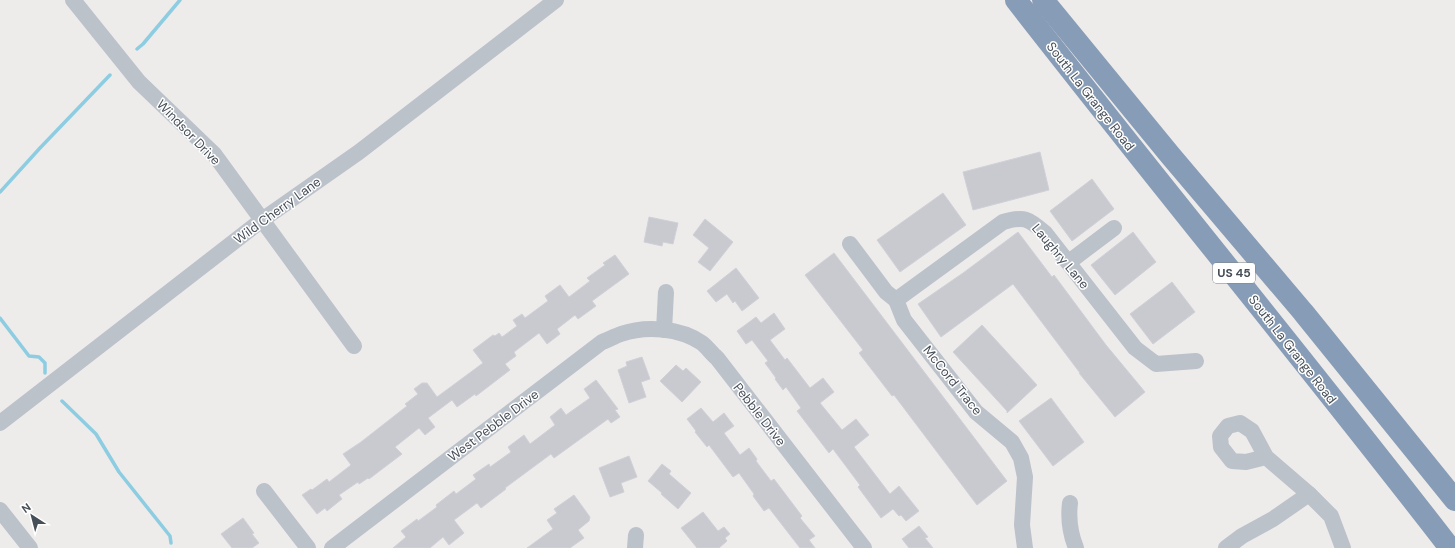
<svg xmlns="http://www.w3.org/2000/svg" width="1455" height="548" viewBox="0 0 1455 548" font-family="'DM Sans',sans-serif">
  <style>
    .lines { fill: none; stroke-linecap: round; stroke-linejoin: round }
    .stream { stroke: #8dcde2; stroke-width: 3.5 }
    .building { fill: #c9cad0; stroke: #d0d1d7 }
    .minor { stroke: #bbc2ca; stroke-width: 16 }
    .highway { stroke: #879cb6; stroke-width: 22 }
    .labels { text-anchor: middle; stroke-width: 3; stroke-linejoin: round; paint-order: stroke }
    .shield { fill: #fff; stroke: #7e8389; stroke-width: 1 }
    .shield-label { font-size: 12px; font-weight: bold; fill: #464e57 }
    .street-label { font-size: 13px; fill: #464e57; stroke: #fff }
  </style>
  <rect width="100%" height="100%" fill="#eeebeb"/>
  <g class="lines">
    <g class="stream">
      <path d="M137,49L143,44L180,0"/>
      <path d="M0,192L40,148L110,75"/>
      <path d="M0,318L29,356L39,357L45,363V373"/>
      <path d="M62,401L96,434L119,472L170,536L171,543"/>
    </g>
  </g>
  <g class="building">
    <path d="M1040,152L1049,190L973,210L963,172Z"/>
    <path d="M1092,179L1114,209L1072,241L1050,211Z"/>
    <path d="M943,193L966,225L900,272L877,240Z"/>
    <path d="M649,217L678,223L673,244L663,242L662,246L644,242Z"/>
    <path d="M705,219L733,242L710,271L698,262L709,248L693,235Z"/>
    <path d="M1018,232L1052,277L1054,275L1106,345L1145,392L1115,417L1079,373H1080L1013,284L941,337L918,304L963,273Z"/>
    <path d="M1133,232L1156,262L1115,295L1091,265Z"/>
    <path d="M834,253L1007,481L977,505L894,395L892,396L859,353L863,350L805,275Z"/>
    <path d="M615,255L629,274L592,301L596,306L578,319L575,315L557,329L560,334L547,344L539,333L514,352L516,356L505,364L510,370L476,396L475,394L457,407L452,400L428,418L435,427L425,435L419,428L395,447L402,454L369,479L368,478L359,484L358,482L339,495L342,499L327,511L325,508L317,514L302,495L311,489L312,490L327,479L329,482L351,465L343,454L361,442L407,406L405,404L418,394L414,389L422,383H427L437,397L483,363L473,350L493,335L495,336L499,333L502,337L517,326L513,320L522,314L525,318L548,301L545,296L560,285L569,297L590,281L587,278L605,265L603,263Z"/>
    <path d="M736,268L759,298L742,311L735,301L733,303L727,294L716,302L707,291Z"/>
    <path d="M1172,282L1195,312L1153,344L1130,314Z"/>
    <path d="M774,313L785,329L770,340L785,360L787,358L810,388L823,378L834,392L820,403L842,430L856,419L869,435L854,447L890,494L899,486L919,511L906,521L901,515L899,516L893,509L881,518L858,487L860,485L833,449L829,453L797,411L801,408L786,387L783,390L775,379L776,378L765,363L768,361L752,340L746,344L737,331L756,317L761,323Z"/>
    <path d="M982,325L1037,385L1007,413V411L953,352Z"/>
    <path d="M642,357L650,379L641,382L646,397L629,403L618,370L627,366L626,362Z"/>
    <path d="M676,365L683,371L686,368L701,382L682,402L660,381Z"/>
    <path d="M596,380L618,409L615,410L620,417L611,423L608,419L554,458L551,454L505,488L506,489L481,508L477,503L454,520L464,533L449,545L443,537L430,548H393L406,537L401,531L417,519L418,521L437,507L436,505L454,491L456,494L476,479L473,475L489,464L490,467L511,452L508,447L524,435L530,444L555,425L550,417L561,408L566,415L590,398L584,389Z"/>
    <path d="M1051,398L1084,442L1053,466L1019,421Z"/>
    <path d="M701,408L713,422L724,413L734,426L724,433L740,455L749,448L757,459L756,461L771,481L774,479L802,516L800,518L815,536L809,540L815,548H800L769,508L764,511L753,496L754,494L739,473L733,477L709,445L707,447L695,432L696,431L687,419Z"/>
    <path d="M629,456L637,477L621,483L624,492L610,497L599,468Z"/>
    <path d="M662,464L671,471L669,474L691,493L678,509L661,494L662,493L648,481Z"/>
    <path d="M574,495L590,517L589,521L578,530L584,538L570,548H527L553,529L547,520L557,513L554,509Z"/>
    <path d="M703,512L718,531L724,527L730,534L725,538L727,541L719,548H697L681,528Z"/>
    <path d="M243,518L254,533L252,534L259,543L252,548H232L221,534Z"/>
    <path d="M919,526L928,537L925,538L933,548H909L902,539Z"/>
  </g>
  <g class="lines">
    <g class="minor">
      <path d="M73,0L139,82L214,154L354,346"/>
      <path d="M850,244L886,292L896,300L904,320L976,412L1012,442L1021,458L1025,477L1022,525L1025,548"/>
      <path d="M1069,262L1114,228"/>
      <path d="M896,300L1003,222C1024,216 1028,218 1045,233L1135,348L1156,364L1196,361"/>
      <path d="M664,330L666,292"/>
      <path d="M0,423L262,220L359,152L556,0"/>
      <path d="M1266,457L1246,462L1232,461L1221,447L1220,436L1228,426L1240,423L1252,431L1266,457L1309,494L1331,516L1343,548"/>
      <path d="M264,491L308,548"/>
      <path d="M1070,503C1068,519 1070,533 1076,548"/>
      <path d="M0,510L30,548"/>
      <path d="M332,548L602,342C608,340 615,336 621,334C646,325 680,328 702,343C707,347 712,354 717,358L864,548"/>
      <path d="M635,548L636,535"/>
      <path d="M1226,548L1242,536L1273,519L1309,494"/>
    </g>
    <g class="highway">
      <path d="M1016,0C1159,184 1308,364 1450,548"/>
      <path d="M1043,0L1170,155L1303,312L1455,500"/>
    </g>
  </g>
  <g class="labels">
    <rect class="shield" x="1213" y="263" width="42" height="20" rx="3"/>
    <g class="shield-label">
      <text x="1234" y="277">US 45</text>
    </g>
    <g class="street-label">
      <text transform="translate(1091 96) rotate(52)" y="5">South La Grange Road</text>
      <text transform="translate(189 132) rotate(46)" y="5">Windsor Drive</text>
      <text transform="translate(277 210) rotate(-36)" y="5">Wild Cherry Lane</text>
      <text transform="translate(1061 256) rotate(50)" y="5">Laughry Lane</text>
      <text transform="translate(1293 349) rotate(52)" y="5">South La Grange Road</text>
      <text transform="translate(953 380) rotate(51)" y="5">McCord Trace</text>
      <text transform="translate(760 414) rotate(52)" y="5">Pebble Drive</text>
      <text transform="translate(493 425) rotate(-37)" y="5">West Pebble Drive</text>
    </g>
  </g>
  <g transform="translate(32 516) rotate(324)" stroke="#ffffff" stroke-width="3" paint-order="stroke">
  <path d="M0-3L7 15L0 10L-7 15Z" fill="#464e57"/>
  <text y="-6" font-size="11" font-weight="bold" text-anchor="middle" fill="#464e57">N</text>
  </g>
</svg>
